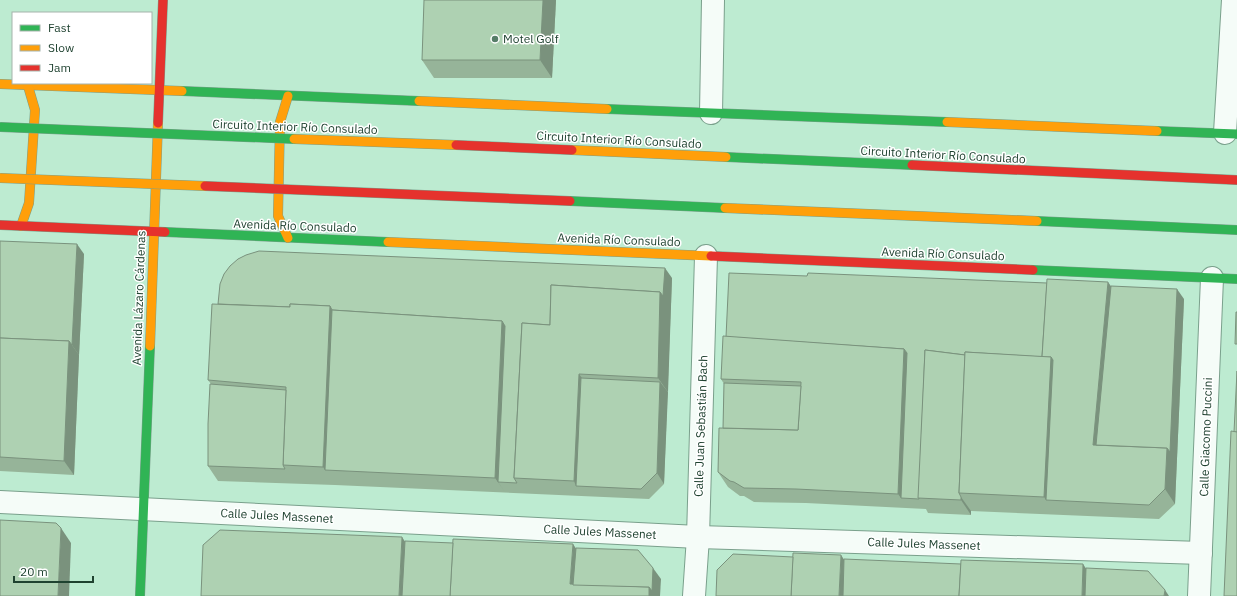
<svg xmlns="http://www.w3.org/2000/svg" width="1237" height="596" viewBox="0 0 1237 596" font-family="'IBM Plex Sans',sans-serif">
  <style>
    .lines { fill: none; stroke-linecap: round; stroke-linejoin: round }
    .street-casing { stroke: #7aa08c; stroke-width: 24 }
    .fast-casing { stroke: #7aa08c; stroke-width: 10 }
    .slow-casing { stroke: #7aa08c; stroke-width: 10 }
    .jam-casing { stroke: #7aa08c; stroke-width: 10 }
    .street { stroke: #f5fcf8; stroke-width: 22 }
    .fast { stroke: #30b455; stroke-width: 9 }
    .slow { stroke: #ff9f0a; stroke-width: 9 }
    .jam { stroke: #e5322d; stroke-width: 9 }
    .fast-bridge-casing { stroke: #7aa08c; stroke-width: 10; stroke-linecap: butt }
    .slow-bridge-casing { stroke: #7aa08c; stroke-width: 10; stroke-linecap: butt }
    .jam-bridge-casing { stroke: #7aa08c; stroke-width: 10; stroke-linecap: butt }
    .fast-bridge { stroke: #30b455; stroke-width: 9 }
    .slow-bridge { stroke: #ff9f0a; stroke-width: 9 }
    .jam-bridge { stroke: #e5322d; stroke-width: 9 }
    .wall { fill: #96b499 }
    .shaded-wall { fill: #7a927d }
    .building { fill: #aed1b2; stroke: #7a927d }
    .poi-dot { fill: #567d68; stroke: #fff; stroke-width: 1.5 }
    .labels { text-anchor: middle; stroke-width: 3; stroke-linejoin: round; paint-order: stroke }
    .poi-label { font-size: 12px; fill: #1f4230; stroke: #fff; text-anchor: start }
    .street-label { font-size: 12px; fill: #1f4230; stroke: #fff }
  </style>
  <rect width="100%" height="100%" fill="#bdebd1"/>
  <g class="lines">
    <defs>
      <g id="street">
        <path d="M711,113L713,0"/>
        <path d="M1225,133L1233,0"/>
        <path d="M0,502L698,537L1201,553"/>
        <path d="M694,596L698,537L706,256"/>
        <path d="M1199,596L1212,278"/>
      </g>
      <g id="fast">
        <path d="M182,91L419,101"/>
        <path d="M607,109L947,122"/>
        <path d="M1157,131L1237,134"/>
        <path d="M726,157L912,165"/>
        <path d="M570,201L725,208"/>
        <path d="M1037,221L1237,230"/>
        <path d="M165,232L388,242"/>
        <path d="M1033,270L1237,279"/>
        <path d="M140,596L150,346"/>
      </g>
      <g id="slow">
        <path d="M0,84L182,91"/>
        <path d="M288,96L280,122L278,216L288,238"/>
        <path d="M419,101L607,109"/>
        <path d="M947,122L1157,131"/>
        <path d="M572,150L726,157"/>
        <path d="M725,208L1037,221"/>
        <path d="M21,226L29,203L35,110L28,86"/>
        <path d="M388,242L711,256"/>
        <path d="M150,346L158,123"/>
      </g>
      <g id="jam">
        <path d="M158,123L163,0"/>
        <path d="M912,165L1237,180"/>
        <path d="M0,225L165,232"/>
        <path d="M711,256L1033,270"/>
      </g>
    </defs>
    <use href="#street" class="street-casing"/>
    <use href="#fast" class="fast-casing"/>
    <use href="#slow" class="slow-casing"/>
    <use href="#jam" class="jam-casing"/>
    <use href="#street" class="street"/>
    <use href="#fast" class="fast"/>
    <use href="#slow" class="slow"/>
    <use href="#jam" class="jam"/>
    <defs>
      <path id="fast-bridge" d="M0,127L294,139"/>
      <g id="slow-bridge">
        <path d="M294,139L456,145"/>
        <path d="M0,178L205,186"/>
      </g>
      <g id="jam-bridge">
        <path d="M456,145L572,150"/>
        <path d="M205,186L570,201"/>
      </g>
    </defs>
    <use href="#fast-bridge" class="fast-bridge-casing"/>
    <use href="#slow-bridge" class="slow-bridge-casing"/>
    <use href="#jam-bridge" class="jam-bridge-casing"/>
    <use href="#fast-bridge" class="fast-bridge"/>
    <use href="#slow-bridge" class="slow-bridge"/>
    <use href="#jam-bridge" class="jam-bridge"/>
  </g>
  <g class="wall">
    <path d="M556,0L552,78H434L422,60Z"/>
    <path d="M0,241L84,254L79,355L74,475L0,471Z"/>
    <path d="M807,276L1111,286L1184,299L1175,504L1159,519L971,511V515L928,513L926,509L806,503L754,502L744,496H740L728,487L718,472L723,428L724,384L721,379L726,337Z"/>
    <path d="M672,278L664,484L649,499L335,485L218,481L208,466L211,384L208,380L218,304Z"/>
  </g>
  <g class="shaded-wall">
    <path d="M543,0H556L552,78L540,60Z"/>
    <path d="M77,244L84,254L79,355L72,345Z"/>
    <path d="M665,268L672,278L668,392L658,378L660,292Z"/>
    <path d="M1108,282L1118,296L1104,450L1093,445Z"/>
    <path d="M1050,283L1063,375L1046,500L1044,497Z"/>
    <path d="M1177,289L1184,299L1175,504L1165,489L1167,448Z"/>
    <path d="M330,306L342,324L325,470L323,467Z"/>
    <path d="M502,321L512,336L498,482L505,492L495,478Z"/>
    <path d="M69,341L79,355L74,475L64,461Z"/>
    <path d="M904,349L914,363L901,498L898,494Z"/>
    <path d="M579,374L589,388L576,486L574,481Z"/>
    <path d="M660,382L668,392L664,484L657,473Z"/>
    <path d="M961,497L971,511V515L961,500Z"/>
    <path d="M61,528L71,543L69,596H58Z"/>
    <path d="M402,537L412,552L410,596H399Z"/>
    <path d="M573,544L583,559L581,589L570,584Z"/>
    <path d="M841,555L851,570L850,596H839Z"/>
    <path d="M1083,564L1093,579V596H1082Z"/>
    <path d="M653,568L661,579L660,596H649V587Z"/>
    <path d="M1165,590L1169,596H1164Z"/>
  </g>
  <g class="building">
    <path d="M424,0H543L540,60H422Z"/>
    <path d="M0,241L77,244L72,345L69,341L0,338Z"/>
    <path d="M259,251L665,268L663,296L660,292L551,285L550,325L522,323L514,478L517,483L498,482L505,326L502,321L332,310L330,306L290,304V307L218,304L220,284L224,274L230,266L238,259L246,255Z"/>
    <path d="M729,273L807,276L808,273L1047,283L1042,357L965,352V355L925,350L919,499L901,498L907,353L904,349L726,337Z"/>
    <path d="M1047,279L1108,282L1093,445L1167,448L1165,489L1149,505L1046,500L1053,360L1051,357H1042Z"/>
    <path d="M551,285L660,292L658,378L579,374L574,481L514,478L522,323L550,325Z"/>
    <path d="M1111,286L1177,289L1170,452L1167,448L1096,445Z"/>
    <path d="M212,304L290,307V304L330,306L323,467L283,465L286,387L208,380Z"/>
    <path d="M332,310L502,321L495,478L325,470Z"/>
    <path d="M1236,312H1237V344H1235Z"/>
    <path d="M723,336L904,349L898,494L796,489L744,488L734,482L730,481L718,472L719,428L798,430L801,383V382L721,379Z"/>
    <path d="M0,338L69,341L64,461L0,457Z"/>
    <path d="M925,350L965,355L959,493L961,497V500L918,498Z"/>
    <path d="M965,352L1051,357L1044,497L959,493Z"/>
    <path d="M1237,371V432H1234Z"/>
    <path d="M581,378L660,382L657,473L641,489L576,486Z"/>
    <path d="M724,383L801,386L798,430L723,428Z"/>
    <path d="M210,384L286,390L283,465L285,469L208,466V424Z"/>
    <path d="M1231,431L1237,432V596H1224Z"/>
    <path d="M0,520L56,523L61,528L58,596H0Z"/>
    <path d="M220,530L402,537L399,596H201L203,545Z"/>
    <path d="M453,539L573,544L570,584L649,587V596H450Z"/>
    <path d="M405,541L453,543L450,596H402Z"/>
    <path d="M576,548L638,550L653,568L652,591L649,587L573,585Z"/>
    <path d="M793,553L841,555L839,596H791Z"/>
    <path d="M733,554L793,557L791,596H716L717,570Z"/>
    <path d="M844,559L961,564L959,596H843Z"/>
    <path d="M961,560L1083,564L1082,596H959Z"/>
    <path d="M1086,568L1148,571L1165,590L1164,596H1085Z"/>
  </g>
  <circle class="poi-dot" cx="495" cy="39" r="4"/>
  <g class="labels">
    <g class="poi-label">
      <text x="503" y="43">Motel Golf</text>
    </g>
    <g class="street-label">
      <text transform="translate(295 127) rotate(2)" y="4">Circuito Interior Río Consulado</text>
      <text transform="translate(619 140) rotate(3)" y="4">Circuito Interior Río Consulado</text>
      <text transform="translate(943 155) rotate(3)" y="4">Circuito Interior Río Consulado</text>
      <text transform="translate(295 226) rotate(2)" y="4">Avenida Río Consulado</text>
      <text transform="translate(619 240) rotate(2)" y="4">Avenida Río Consulado</text>
      <text transform="translate(943 254) rotate(2)" y="4">Avenida Río Consulado</text>
      <text transform="translate(139 298) rotate(-88)" y="4">Avenida Lázaro Cárdenas</text>
      <text transform="translate(701 426) rotate(-88)" y="4">Calle Juan Sebastián Bach</text>
      <text transform="translate(1206 437) rotate(-88)" y="4">Calle Giacomo Puccini</text>
      <text transform="translate(277 516) rotate(3)" y="4">Calle Jules Massenet</text>
      <text transform="translate(600 532) rotate(3)" y="4">Calle Jules Massenet</text>
      <text transform="translate(924 544) rotate(2)" y="4">Calle Jules Massenet</text>
    </g>
  </g>
  <rect x="12" y="12" width="140" height="72" fill="#ffffff" stroke="#a5b3ac"/>
  <rect x="20" y="25" width="20" height="6" fill="#30b455" stroke="#a5b3ac"/>
  <text x="48" y="32" font-size="12" fill="#1f4230">Fast</text>
  <rect x="20" y="45" width="20" height="6" fill="#ff9f0a" stroke="#a5b3ac"/>
  <text x="48" y="52" font-size="12" fill="#1f4230">Slow</text>
  <rect x="20" y="65" width="20" height="6" fill="#e5322d" stroke="#a5b3ac"/>
  <text x="48" y="72" font-size="12" fill="#1f4230">Jam</text>
  <path d="M14 576v6h79v-6" fill="none" stroke="#1f4230" stroke-width="2"/>
  <text x="20" y="576" font-size="12" fill="#1f4230" stroke="#ffffff" stroke-width="3" paint-order="stroke">20 m</text>
</svg>
